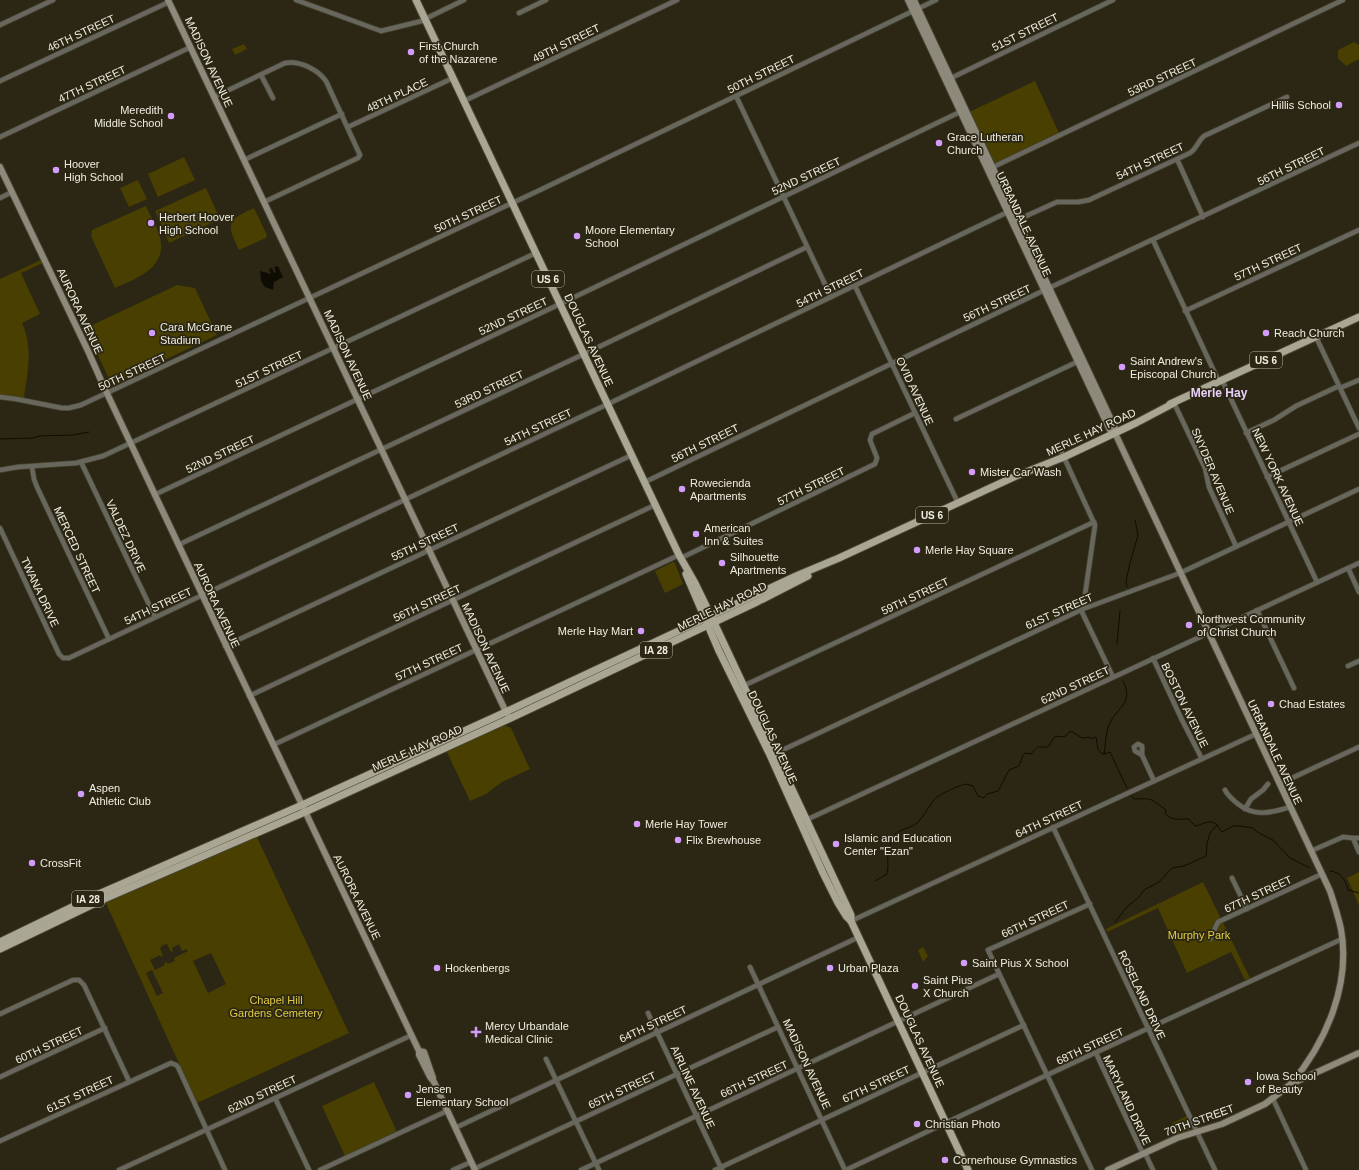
<svg xmlns="http://www.w3.org/2000/svg" width="1359" height="1170" viewBox="0 0 1359 1170" font-family="Arial,sans-serif">
  <style>
    .green { fill: #483f00; fill-rule: evenodd }
    .water { fill: #0f0d03 }
    .lines { fill: none; stroke-linecap: round; stroke-linejoin: round }
    .stream { stroke: #0f0d03; stroke-width: 1 }
    .street-casing { stroke: #464331; stroke-width: 6 }
    .secondary-casing { stroke: #464331; stroke-width: 8 }
    .primary-casing { stroke: #464331; stroke-width: 9 }
    .street { stroke: #68675d; stroke-width: 4.5 }
    .secondary { stroke: #8d8a7c; stroke-width: 6 }
    .primary { stroke: #a9a693; stroke-width: 7 }
    .poi-dot { fill: #d39cfc; stroke: #2b2714; stroke-width: 1.5 }
    .labels { text-anchor: middle; stroke-width: 3.5; stroke-linejoin: round; paint-order: stroke }
    .shield { fill: #2b2714; stroke: #b4b2a4; stroke-width: 1 }
    .shield-label { font-size: 10px; font-weight: bold; fill: #efede1 }
    .street-label { font-size: 11px; fill: #efede1; stroke: #2b2714 }
    .poi-label { font-size: 11px; fill: #efede1; stroke: #2b2714; text-anchor: start }
    .park-label { font-size: 11px; fill: #e1cb42; stroke: #2b2714 }
    .neighbourhood-label { font-size: 12px; font-weight: bold; fill: #e8d2fb; stroke: #2b2714 }
  </style>
  <rect width="100%" height="100%" fill="#2b2714"/>
  <g class="green">
    <path d="M1354,42L1359,45V59L1346,66L1338,58V50Z"/>
    <path d="M244,44L247,49L235,55L232,49Z"/>
    <path d="M1035,81L1060,135L993,167L967,113Z"/>
    <path d="M184,157L195,180L158,197L148,174Z"/>
    <path d="M138,180L147,199L129,207L120,188Z"/>
    <path d="M206,188L220,219L169,243L155,211Z"/>
    <path d="M146,206C150,215 156,225 159,234C170,267 137,278 115,288L91,236L92,230Z"/>
    <path d="M254,208L267,235L266,238L239,250C226,223 227,220 254,208Z"/>
    <path d="M41,260L43,263L21,273L40,314L22,323C34,350 27,373 24,400L0,397V279Z"/>
    <path d="M177,285L195,288L217,335L112,385L86,330V328Z"/>
    <path d="M673,562L675,563L683,584L665,593L655,571Z"/>
    <path d="M501,726H506L511,728L530,769L502,782L486,794L470,801L446,750Z"/>
    <path d="M255,833L349,1033L197,1103L104,899ZM167,944L171,952L173,951L172,948L179,944L182,951L186,949L188,951L174,958L175,961L168,964L166,962L164,963L165,965L155,970L150,960L160,955L161,957L163,956L160,948L163,945ZM211,953L226,984L208,993L193,961ZM152,970L163,993L157,996L146,973Z"/>
    <path d="M1359,872V905L1347,878Z"/>
    <path d="M1203,882L1250,978L1245,980L1231,952L1187,973L1158,908L1107,932L1106,929Z"/>
    <path d="M923,947L928,956L923,962L918,950Z"/>
    <path d="M374,1082L397,1132L345,1156L322,1106Z"/>
    <path d="M1189,1115L1197,1132L1179,1138L1172,1123Z"/>
  </g>
  <path class="water" d="M278,266L283,277L274,282L273,290L265,287L261,281L260,271L271,274L269,269L272,268L274,273L276,272L274,267Z"/>
  <g class="lines">
    <g class="stream">
      <path d="M0,439L33,438L40,436L73,435L89,432"/>
      <path d="M1127,587L1126,581L1130,563L1138,535L1135,520"/>
      <path d="M1117,644L1120,611"/>
      <path d="M1104,754C1106,744 1105,735 1109,725C1116,707 1135,704 1123,681"/>
      <path d="M1104,754L1110,752L1127,788"/>
      <path d="M1131,795L1134,799C1153,798 1151,799 1166,810L1165,813C1170,821 1181,819 1189,819L1193,824L1196,826C1203,824 1209,819 1216,824C1218,826 1220,830 1222,832L1233,826H1240L1253,828L1257,832L1273,840L1290,858L1310,868"/>
      <path d="M1330,871C1341,872 1346,880 1348,890L1359,893"/>
      <path d="M875,881L887,874C889,867 887,862 888,855C889,850 891,842 893,837C897,829 910,829 917,823C923,817 928,808 933,801C938,794 958,786 966,784L973,786L978,796L984,798L987,794L998,791L1009,770L1019,766L1023,755L1025,753L1031,754C1041,743 1035,748 1048,747L1055,736L1064,737L1071,731L1082,738L1090,737L1091,739L1096,737L1098,749L1101,753L1104,754"/>
      <path d="M1115,922L1126,908L1139,897L1144,890L1159,882L1172,868L1184,866L1206,856L1207,844L1210,833L1217,825"/>
    </g>
    <defs>
      <g id="street">
        <path d="M296,0L381,31L426,20"/>
        <path d="M519,13L546,0"/>
        <path d="M425,19L464,0"/>
        <path d="M0,25L53,0"/>
        <path d="M261,75L273,98"/>
        <path d="M949,79L1113,0"/>
        <path d="M0,81L169,2"/>
        <path d="M736,96L831,297"/>
        <path d="M214,97L285,63C300,60 318,70 326,81L360,155L358,158L264,202"/>
        <path d="M464,101L677,0"/>
        <path d="M348,127L453,78"/>
        <path d="M0,137L191,47"/>
        <path d="M1177,159L1203,217"/>
        <path d="M244,160L342,114"/>
        <path d="M991,168L1343,0"/>
        <path d="M0,198L12,192"/>
        <path d="M1015,221L1057,202H1078L1089,200L1190,153C1197,148 1198,141 1204,136L1287,97"/>
        <path d="M1153,240L1219,382"/>
        <path d="M855,286L958,503"/>
        <path d="M1185,311L1359,230"/>
        <path d="M1316,337L1359,428"/>
        <path d="M1222,380L1317,582"/>
        <path d="M1340,388L1359,380"/>
        <path d="M0,397L16,399L62,408H69L81,405L540,190L936,0"/>
        <path d="M1174,403L1205,468L1209,487L1236,546"/>
        <path d="M956,419L1079,361"/>
        <path d="M1246,433L1274,420L1296,406L1339,386"/>
        <path d="M1062,453L1095,525L1083,609"/>
        <path d="M81,462L155,617"/>
        <path d="M32,467L34,479L37,487L109,639"/>
        <path d="M0,470L18,467L76,463L103,456L536,253"/>
        <path d="M1267,477L1359,434"/>
        <path d="M645,482L1049,288L1359,143"/>
        <path d="M154,495L560,304L962,111"/>
        <path d="M0,528L59,654L63,658H69L608,404L1010,211"/>
        <path d="M178,545L584,354L807,247"/>
        <path d="M681,558L875,464L877,458L870,440L872,434L915,413"/>
        <path d="M1348,568L1359,592"/>
        <path d="M1081,610L1113,677"/>
        <path d="M1257,610L1294,688"/>
        <path d="M225,646L632,455"/>
        <path d="M1153,658L1182,720L1202,759"/>
        <path d="M1348,666L1359,661"/>
        <path d="M743,686L1094,522"/>
        <path d="M249,696L655,505"/>
        <path d="M273,745L679,555"/>
        <path d="M774,754L1083,609L1180,573L1359,489"/>
        <path d="M1142,755V746L1138,744L1134,747L1135,751L1142,755L1154,781"/>
        <path d="M1279,784L1359,747"/>
        <path d="M1225,790C1228,796 1233,800 1238,804C1254,817 1271,813 1290,807"/>
        <path d="M1245,809L1251,799L1263,790L1268,784"/>
        <path d="M804,821L1359,563"/>
        <path d="M1053,827L1215,1170"/>
        <path d="M1353,838L1359,852"/>
        <path d="M1311,851L1343,837L1353,838H1359"/>
        <path d="M1232,878L1247,909"/>
        <path d="M1090,904L988,950L1092,1170"/>
        <path d="M851,921L1256,734"/>
        <path d="M1210,939L1218,922L1322,874"/>
        <path d="M750,967L845,1170"/>
        <path d="M648,1013L722,1170"/>
        <path d="M0,1014L73,980H79L84,985L129,1081"/>
        <path d="M1096,1053L1143,1154"/>
        <path d="M546,1059L599,1170"/>
        <path d="M0,1077L105,1028"/>
        <path d="M275,1098L309,1170"/>
        <path d="M1273,1099L1306,1170"/>
        <path d="M455,1128L859,937"/>
        <path d="M0,1141L171,1063L176,1065L178,1067L225,1170"/>
        <path d="M1145,1153L1153,1170"/>
        <path d="M474,1169L778,1027"/>
        <path d="M119,1170L412,1035"/>
        <path d="M320,1170L447,1111"/>
        <path d="M453,1170L471,1162"/>
        <path d="M581,1170L999,974"/>
        <path d="M715,1170L1024,1025"/>
        <path d="M846,1170L1047,1075L1342,939"/>
      </g>
      <g id="secondary">
        <path d="M168,0L506,712L510,718"/>
        <path d="M908,0L1110,430L1115,433"/>
        <path d="M914,0L1115,428V433L1330,891C1334,903 1338,916 1341,929C1351,985 1326,1042 1291,1084"/>
        <path d="M0,167L88,351L104,387C208,609 314,829 419,1051V1055L430,1077L434,1082L475,1170"/>
        <path d="M419,1051L424,1052L433,1078"/>
        <path d="M1108,1170L1177,1138L1222,1124L1265,1104L1291,1084L1359,1053"/>
      </g>
      <g id="primary">
        <path d="M416,0L679,555L695,583L711,616L851,915V921"/>
        <path d="M1170,404L1359,317"/>
        <path d="M686,574L719,651L770,755L823,873L838,903L846,916L851,921L968,1170"/>
        <path d="M0,942L101,893L302,805L497,716L796,576L839,558L1016,476L1064,457L1136,423L1174,403"/>
        <path d="M0,949L104,899L305,812L513,717L757,602L808,576"/>
      </g>
    </defs>
    <use href="#street" class="street-casing"/>
    <use href="#secondary" class="secondary-casing"/>
    <use href="#primary" class="primary-casing"/>
    <use href="#street" class="street"/>
    <use href="#secondary" class="secondary"/>
    <use href="#primary" class="primary"/>
  </g>
  <g class="poi-dot">
    <circle cx="411" cy="52" r="4"/>
    <circle cx="1339" cy="105" r="4"/>
    <circle cx="171" cy="116" r="4"/>
    <circle cx="939" cy="143" r="4"/>
    <circle cx="56" cy="170" r="4"/>
    <circle cx="151" cy="223" r="4"/>
    <circle cx="577" cy="236" r="4"/>
    <circle cx="152" cy="333" r="4"/>
    <circle cx="1266" cy="333" r="4"/>
    <circle cx="1122" cy="367" r="4"/>
    <circle cx="972" cy="472" r="4"/>
    <circle cx="682" cy="489" r="4"/>
    <circle cx="696" cy="534" r="4"/>
    <circle cx="917" cy="550" r="4"/>
    <circle cx="722" cy="563" r="4"/>
    <circle cx="1189" cy="625" r="4"/>
    <circle cx="641" cy="631" r="4"/>
    <circle cx="1271" cy="704" r="4"/>
    <circle cx="81" cy="794" r="4"/>
    <circle cx="637" cy="824" r="4"/>
    <circle cx="678" cy="840" r="4"/>
    <circle cx="836" cy="844" r="4"/>
    <circle cx="32" cy="863" r="4"/>
    <circle cx="964" cy="963" r="4"/>
    <circle cx="437" cy="968" r="4"/>
    <circle cx="830" cy="968" r="4"/>
    <circle cx="915" cy="986" r="4"/>
    <path d="M474 1026h4v4h4v4h-4v4h-4v-4h-4v-4h4z"/>
    <circle cx="1248" cy="1082" r="4"/>
    <circle cx="408" cy="1095" r="4"/>
    <circle cx="917" cy="1124" r="4"/>
    <circle cx="945" cy="1160" r="4"/>
  </g>
  <g class="labels">
    <g class="shield">
      <rect x="532" y="271" width="32" height="16" rx="3"/>
      <rect x="1250" y="352" width="32" height="16" rx="3"/>
      <rect x="916" y="507" width="32" height="16" rx="3"/>
      <rect x="640" y="642" width="32" height="16" rx="3"/>
      <rect x="72" y="891" width="32" height="16" rx="3"/>
    </g>
    <g class="shield-label">
      <text x="548" y="283">US 6</text>
      <text x="1266" y="364">US 6</text>
      <text x="932" y="519">US 6</text>
      <text x="656" y="654">IA 28</text>
      <text x="88" y="903">IA 28</text>
    </g>
    <g class="street-label">
      <text transform="translate(1025 32) rotate(-26)" y="4">51ST STREET</text>
      <text transform="translate(81 33) rotate(-25)" y="4">46TH STREET</text>
      <text transform="translate(566 43) rotate(-26)" y="4">49TH STREET</text>
      <text transform="translate(209 62) rotate(65)" y="4">MADISON AVENUE</text>
      <text transform="translate(761 74) rotate(-26)" y="4">50TH STREET</text>
      <text transform="translate(1162 77) rotate(-25)" y="4">53RD STREET</text>
      <text transform="translate(92 84) rotate(-25)" y="4">47TH STREET</text>
      <text transform="translate(397 95) rotate(-25)" y="4">48TH PLACE</text>
      <text transform="translate(1150 161) rotate(-25)" y="4">54TH STREET</text>
      <text transform="translate(1291 166) rotate(-26)" y="4">56TH STREET</text>
      <text transform="translate(806 176) rotate(-25)" y="4">52ND STREET</text>
      <text transform="translate(468 214) rotate(-25)" y="4">50TH STREET</text>
      <text transform="translate(1024 224) rotate(65)" y="4">URBANDALE AVENUE</text>
      <text transform="translate(1268 262) rotate(-25)" y="4">57TH STREET</text>
      <text transform="translate(830 288) rotate(-26)" y="4">54TH STREET</text>
      <text transform="translate(997 303) rotate(-25)" y="4">56TH STREET</text>
      <text transform="translate(80 311) rotate(65)" y="4">AURORA AVENUE</text>
      <text transform="translate(513 316) rotate(-25)" y="4">52ND STREET</text>
      <text transform="translate(589 340) rotate(65)" y="4">DOUGLAS AVENUE</text>
      <text transform="translate(348 355) rotate(65)" y="4">MADISON AVENUE</text>
      <text transform="translate(269 369) rotate(-25)" y="4">51ST STREET</text>
      <text transform="translate(132 372) rotate(-25)" y="4">50TH STREET</text>
      <text transform="translate(489 389) rotate(-25)" y="4">53RD STREET</text>
      <text transform="translate(915 391) rotate(65)" y="4">OVID AVENUE</text>
      <text transform="translate(538 427) rotate(-25)" y="4">54TH STREET</text>
      <text transform="translate(1091 432) rotate(-25)" y="4">MERLE HAY ROAD</text>
      <text transform="translate(705 443) rotate(-26)" y="4">56TH STREET</text>
      <text transform="translate(220 454) rotate(-25)" y="4">52ND STREET</text>
      <text transform="translate(1213 471) rotate(67)" y="4">SNYDER AVENUE</text>
      <text transform="translate(1278 477) rotate(65)" y="4">NEW YORK AVENUE</text>
      <text transform="translate(811 486) rotate(-26)" y="4">57TH STREET</text>
      <text transform="translate(126 536) rotate(65)" y="4">VALDEZ DRIVE</text>
      <text transform="translate(425 542) rotate(-25)" y="4">55TH STREET</text>
      <text transform="translate(77 550) rotate(65)" y="4">MERCED STREET</text>
      <text transform="translate(40 592) rotate(65)" y="4">TWANA DRIVE</text>
      <text transform="translate(915 596) rotate(-25)" y="4">59TH STREET</text>
      <text transform="translate(427 603) rotate(-25)" y="4">56TH STREET</text>
      <text transform="translate(217 605) rotate(65)" y="4">AURORA AVENUE</text>
      <text transform="translate(158 606) rotate(-25)" y="4">54TH STREET</text>
      <text transform="translate(722 606) rotate(-26)" y="4">MERLE HAY ROAD</text>
      <text transform="translate(1059 611) rotate(-24)" y="4">61ST STREET</text>
      <text transform="translate(486 648) rotate(65)" y="4">MADISON AVENUE</text>
      <text transform="translate(429 662) rotate(-25)" y="4">57TH STREET</text>
      <text transform="translate(1075 685) rotate(-25)" y="4">62ND STREET</text>
      <text transform="translate(1185 705) rotate(64)" y="4">BOSTON AVENUE</text>
      <text transform="translate(773 737) rotate(65)" y="4">DOUGLAS AVENUE</text>
      <text transform="translate(417 748) rotate(-24)" y="4">MERLE HAY ROAD</text>
      <text transform="translate(1275 752) rotate(65)" y="4">URBANDALE AVENUE</text>
      <text transform="translate(1049 819) rotate(-25)" y="4">64TH STREET</text>
      <text transform="translate(1258 894) rotate(-25)" y="4">67TH STREET</text>
      <text transform="translate(357 897) rotate(64)" y="4">AURORA AVENUE</text>
      <text transform="translate(1035 919) rotate(-25)" y="4">66TH STREET</text>
      <text transform="translate(1142 995) rotate(65)" y="4">ROSELAND DRIVE</text>
      <text transform="translate(653 1024) rotate(-25)" y="4">64TH STREET</text>
      <text transform="translate(920 1041) rotate(65)" y="4">DOUGLAS AVENUE</text>
      <text transform="translate(49 1045) rotate(-25)" y="4">60TH STREET</text>
      <text transform="translate(1090 1046) rotate(-25)" y="4">68TH STREET</text>
      <text transform="translate(807 1064) rotate(65)" y="4">MADISON AVENUE</text>
      <text transform="translate(754 1079) rotate(-25)" y="4">66TH STREET</text>
      <text transform="translate(876 1084) rotate(-25)" y="4">67TH STREET</text>
      <text transform="translate(693 1087) rotate(65)" y="4">AIRLINE AVENUE</text>
      <text transform="translate(622 1090) rotate(-25)" y="4">65TH STREET</text>
      <text transform="translate(80 1094) rotate(-25)" y="4">61ST STREET</text>
      <text transform="translate(262 1094) rotate(-25)" y="4">62ND STREET</text>
      <text transform="translate(1127 1100) rotate(65)" y="4">MARYLAND DRIVE</text>
      <text transform="translate(1199 1120) rotate(-20)" y="4">70TH STREET</text>
    </g>
    <g class="poi-label">
      <text x="419" y="50">First Church<tspan x="419" dy="13">of the Nazarene</tspan></text>
      <text x="1331" y="109" text-anchor="end">Hillis School</text>
      <text x="163" y="114" text-anchor="end">Meredith<tspan x="163" dy="13">Middle School</tspan></text>
      <text x="947" y="141">Grace Lutheran<tspan x="947" dy="13">Church</tspan></text>
      <text x="64" y="168">Hoover<tspan x="64" dy="13">High School</tspan></text>
      <text x="159" y="221">Herbert Hoover<tspan x="159" dy="13">High School</tspan></text>
      <text x="585" y="234">Moore Elementary<tspan x="585" dy="13">School</tspan></text>
      <text x="160" y="331">Cara McGrane<tspan x="160" dy="13">Stadium</tspan></text>
      <text x="1274" y="337">Reach Church</text>
      <text x="1130" y="365">Saint Andrew's<tspan x="1130" dy="13">Episcopal Church</tspan></text>
      <text x="980" y="476">Mister Car Wash</text>
      <text x="690" y="487">Rowecienda<tspan x="690" dy="13">Apartments</tspan></text>
      <text x="704" y="532">American<tspan x="704" dy="13">Inn &amp; Suites</tspan></text>
      <text x="925" y="554">Merle Hay Square</text>
      <text x="730" y="561">Silhouette<tspan x="730" dy="13">Apartments</tspan></text>
      <text x="1197" y="623">Northwest Community<tspan x="1197" dy="13">of Christ Church</tspan></text>
      <text x="633" y="635" text-anchor="end">Merle Hay Mart</text>
      <text x="1279" y="708">Chad Estates</text>
      <text x="89" y="792">Aspen<tspan x="89" dy="13">Athletic Club</tspan></text>
      <text x="645" y="828">Merle Hay Tower</text>
      <text x="844" y="842">Islamic and Education<tspan x="844" dy="13">Center "Ezan"</tspan></text>
      <text x="686" y="844">Flix Brewhouse</text>
      <text x="40" y="867">CrossFit</text>
      <text x="972" y="967">Saint Pius X School</text>
      <text x="445" y="972">Hockenbergs</text>
      <text x="838" y="972">Urban Plaza</text>
      <text x="923" y="984">Saint Pius<tspan x="923" dy="13">X Church</tspan></text>
      <text x="485" y="1030">Mercy Urbandale<tspan x="485" dy="13">Medical Clinic</tspan></text>
      <text x="1256" y="1080">Iowa School<tspan x="1256" dy="13">of Beauty</tspan></text>
      <text x="416" y="1093">Jensen<tspan x="416" dy="13">Elementary School</tspan></text>
      <text x="925" y="1128">Christian Photo</text>
      <text x="953" y="1164">Cornerhouse Gymnastics</text>
    </g>
    <g class="park-label">
      <text x="1199" y="939">Murphy Park</text>
      <text x="276" y="1004">Chapel Hill<tspan x="276" dy="13">Gardens Cemetery</tspan></text>
    </g>
    <g class="neighbourhood-label">
      <text x="1219" y="397">Merle Hay</text>
    </g>
  </g>
</svg>
